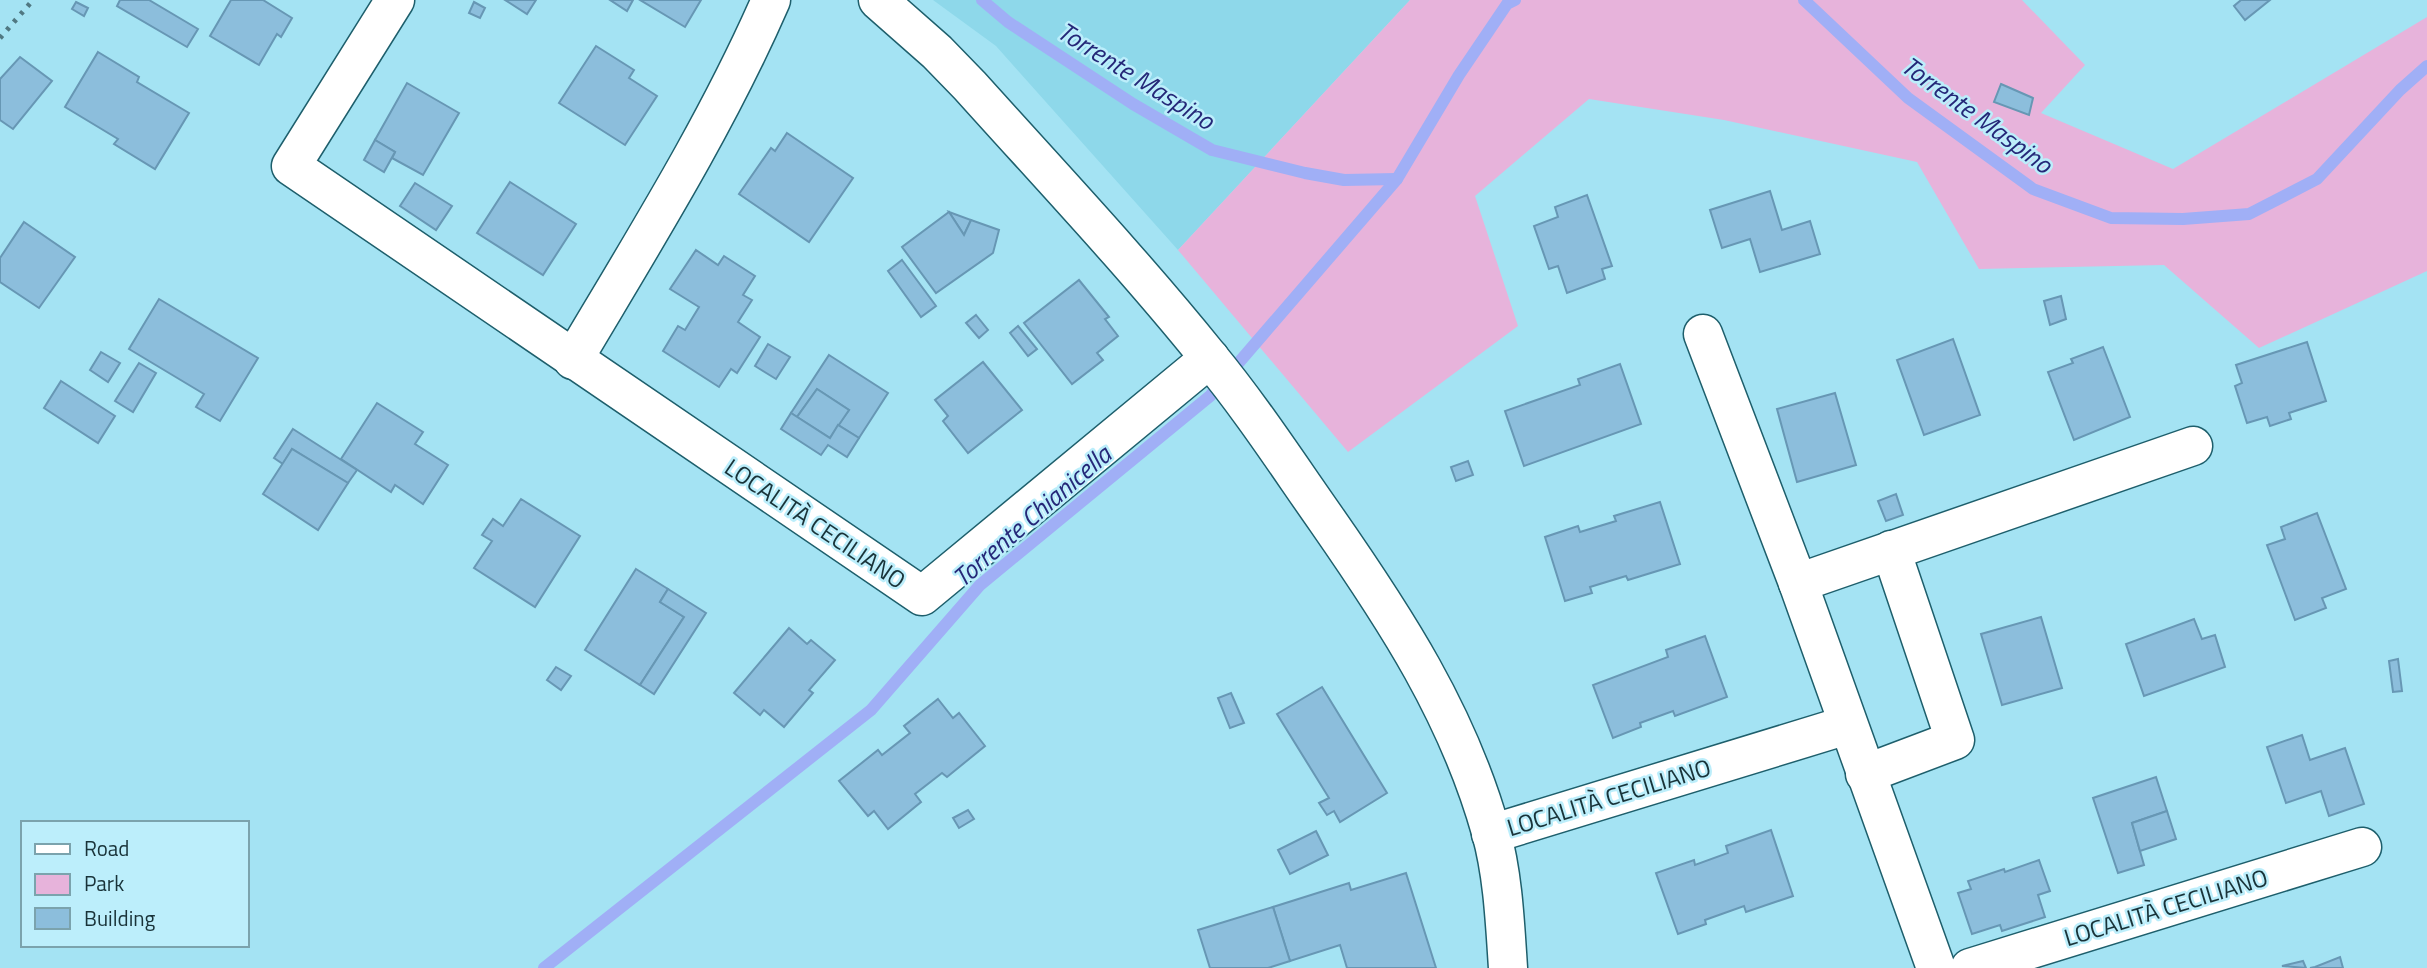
<svg xmlns="http://www.w3.org/2000/svg" width="2427" height="968" viewBox="0 0 2427 968" font-family="'Titillium Web',sans-serif">
  <style>
    .built { fill: #8ed8ea }
    .green { fill: #e7b3db }
    .lines { fill: none; stroke-linecap: round; stroke-linejoin: round }
    .stream { stroke: #a0aff6; stroke-width: 12 }
    .building { fill: #8cbedc; stroke: #6797b4; stroke-width: 2 }
    .minor-casing { stroke: #1e5f6c; stroke-width: 41 }
    .minor { stroke: #fff; stroke-width: 38 }
    .rail { stroke: #507882; stroke-width: 5; stroke-dasharray: 3.5 7; stroke-linecap: butt }
    .labels { text-anchor: middle; stroke-width: 5; stroke-linejoin: round; paint-order: stroke }
    .street-label { font-size: 24px; fill: #193339; stroke: #bceefb }
    .water-label { font-size: 26px; font-style: italic; fill: #252878; stroke: #bceefb }
  </style>
  <rect width="100%" height="100%" fill="#a4e3f3"/>
  <path class="built" d="M933,0H1410L1178,250L996,46Z"/>
  <path class="green" d="M1410,0H2022L2085,65L2041,113L2173,169L2427,17V271L2259,348L2164,265L1979,269L1917,162L1724,120L1589,99L1475,196L1518,326L1348,452L1178,250Z"/>
  <g class="lines">
    <g class="stream">
      <path d="M982,0L1008,22L1133,104L1212,150L1305,173L1344,180L1397,179"/>
      <path d="M1804,0L1908,98L2033,189L2111,218L2183,219L2249,214L2317,179L2400,90L2427,66"/>
      <path d="M544,968L871,710L980,585L1210,396L1397,179L1459,75L1507,4L1515,0"/>
    </g>
  </g>
  <g class="building">
    <path d="M120,0H149L198,29L187,47L117,6Z"/>
    <path d="M231,0H263L292,18L281,37L277,34L259,65L210,36Z"/>
    <path d="M505,0H536L527,14Z"/>
    <path d="M610,0H633L627,11Z"/>
    <path d="M640,0H701L685,27Z"/>
    <path d="M2241,0H2270L2245,20L2234,6Z"/>
    <path d="M76,2L88,8L84,16L72,9Z"/>
    <path d="M474,2L485,8L480,18L469,13Z"/>
    <path d="M596,46L634,70L629,78L657,96L625,145L559,103Z"/>
    <path d="M98,52L139,77L137,82L189,113L155,169L114,144L118,139L65,107Z"/>
    <path d="M20,57L52,81L13,129L0,120V79Z"/>
    <path d="M407,83L459,113L423,175L392,158L395,152L375,140Z"/>
    <path d="M2001,84L2033,98L2029,115L1994,102Z"/>
    <path d="M787,133L853,178L809,242L739,194L771,148L775,151Z"/>
    <path d="M375,140L395,152L384,172L364,160Z"/>
    <path d="M510,182L576,224L543,275L477,233Z"/>
    <path d="M415,183L452,206L436,230L400,206Z"/>
    <path d="M1770,191L1782,230L1810,221L1820,254L1760,272L1750,239L1722,248L1710,210Z"/>
    <path d="M1587,195L1612,266L1602,269L1605,279L1567,293L1558,266L1549,269L1534,226L1558,217L1555,207Z"/>
    <path d="M949,212L971,220L964,235Z"/>
    <path d="M949,212L964,235L971,220L999,230L993,253L936,293L902,247Z"/>
    <path d="M24,222L75,257L39,308L0,282V258Z"/>
    <path d="M696,250L718,265L724,256L755,276L743,295L752,300L738,322L760,337L737,373L731,369L719,387L663,351L678,326L685,330L699,307L670,289Z"/>
    <path d="M902,260L936,306L921,317L888,271Z"/>
    <path d="M1079,280L1109,317L1105,319L1118,336L1097,353L1103,360L1072,384L1024,323Z"/>
    <path d="M2061,296L2066,319L2050,325L2044,301Z"/>
    <path d="M159,299L258,358L220,421L196,407L204,394L129,349Z"/>
    <path d="M976,315L988,330L979,338L966,323Z"/>
    <path d="M1018,326L1037,349L1028,356L1010,333Z"/>
    <path d="M1953,339L1980,415L1924,435L1897,360Z"/>
    <path d="M2307,342L2326,401L2289,413L2291,419L2270,426L2267,417L2247,423L2235,386L2242,383L2236,365Z"/>
    <path d="M768,344L790,357L776,379L755,366Z"/>
    <path d="M2103,347L2130,417L2074,440L2048,372L2073,363L2071,359Z"/>
    <path d="M101,352L120,363L108,382L90,370Z"/>
    <path d="M829,355L888,393L859,438L838,425L849,410L817,389L797,417L791,413Z"/>
    <path d="M983,362L1022,410L968,453L943,421L948,416L935,400Z"/>
    <path d="M139,363L156,373L133,412L115,401Z"/>
    <path d="M1620,364L1641,424L1524,466L1505,411L1580,385L1578,379Z"/>
    <path d="M61,381L115,416L98,443L44,408Z"/>
    <path d="M817,389L849,410L830,438L797,417Z"/>
    <path d="M1835,393L1856,465L1797,482L1777,409Z"/>
    <path d="M377,403L423,432L415,444L448,465L423,504L395,485L391,492L341,459Z"/>
    <path d="M791,413L830,438L838,425L859,438L847,457L828,445L821,455L781,429Z"/>
    <path d="M293,429L357,470L348,483L292,449L283,464L274,458Z"/>
    <path d="M292,449L348,483L318,530L263,494Z"/>
    <path d="M1468,461L1473,475L1456,481L1451,467Z"/>
    <path d="M1896,494L1903,515L1886,521L1878,501Z"/>
    <path d="M521,499L580,536L535,607L474,568L492,541L482,535L493,519L503,526Z"/>
    <path d="M1660,502L1680,564L1628,580L1626,576L1590,587L1592,593L1565,601L1545,537L1578,526L1580,532L1616,521L1614,516Z"/>
    <path d="M2317,513L2346,589L2322,598L2326,608L2295,620L2267,545L2285,539L2281,527Z"/>
    <path d="M636,569L668,589L660,602L684,617L640,685L585,650Z"/>
    <path d="M668,589L706,613L654,694L640,685L684,617L660,602Z"/>
    <path d="M2041,617L2062,688L2002,705L1981,634Z"/>
    <path d="M2194,619L2202,639L2215,635L2225,667L2144,696L2126,644Z"/>
    <path d="M789,628L807,644L811,640L835,660L809,690L813,693L784,727L764,710L760,715L734,693Z"/>
    <path d="M1705,636L1727,697L1675,716L1673,711L1640,723L1641,727L1613,738L1593,685L1668,657L1666,650Z"/>
    <path d="M2398,659L2402,691L2393,692L2389,661Z"/>
    <path d="M556,667L571,676L561,690L547,680Z"/>
    <path d="M1322,687L1387,793L1340,822L1334,811L1327,815L1319,803L1329,798L1277,714Z"/>
    <path d="M1231,693L1244,723L1230,728L1218,698Z"/>
    <path d="M938,699L953,718L959,713L985,746L947,777L942,773L915,794L921,802L888,829L874,811L868,816L839,781L878,750L882,755L910,733L904,726Z"/>
    <path d="M2302,735L2310,760L2345,748L2364,804L2329,816L2321,791L2286,803L2267,747Z"/>
    <path d="M2156,777L2167,811L2132,823L2144,865L2118,873L2093,798Z"/>
    <path d="M968,810L974,819L959,828L953,818Z"/>
    <path d="M2167,811L2176,839L2140,851L2132,823Z"/>
    <path d="M1771,830L1793,896L1746,912L1744,906L1705,920L1706,924L1678,934L1656,873L1694,860L1695,865L1728,853L1726,846Z"/>
    <path d="M1316,831L1328,855L1290,874L1278,850Z"/>
    <path d="M2039,860L2050,891L2038,895L2045,917L2002,931L2000,925L1972,934L1958,893L1971,889L1968,881L2004,869L2005,872Z"/>
    <path d="M1406,873L1436,968H1347L1340,945L1290,961L1273,907L1349,883L1351,890Z"/>
    <path d="M1273,907L1290,961L1268,968H1210L1198,930Z"/>
    <path d="M2340,957L2343,968H2310L2315,967Z"/>
    <path d="M2303,961L2306,968L2282,966Z"/>
  </g>
  <g class="lines">
    <defs>
      <g id="minor">
        <path d="M395,0L291,166L922,596L1210,358"/>
        <path d="M878,0L937,52L970,86C1050,175 1133,263 1208,356C1251,408 1288,465 1326,519C1395,618 1458,714 1491,832C1503,875 1505,923 1508,968"/>
        <path d="M1703,334L1798,583L1936,968"/>
        <path d="M573,360C643,242 716,126 771,0"/>
        <path d="M1798,583L2193,446"/>
        <path d="M1865,774L1955,740L1891,550"/>
        <path d="M1491,834L1847,725"/>
        <path d="M1970,968L2362,847"/>
      </g>
    </defs>
    <use href="#minor" class="minor-casing"/>
    <use href="#minor" class="minor"/>
    <path class="rail" d="M0,38L33,0"/>
  </g>
  <g class="labels">
    <g class="street-label">
      <text transform="translate(815 524) rotate(34)" y="8">LOCALITÀ CECILIANO</text>
      <text transform="translate(1609 798) rotate(-17)" y="8">LOCALITÀ CECILIANO</text>
      <text transform="translate(2166 908) rotate(-17)" y="8">LOCALITÀ CECILIANO</text>
    </g>
    <g class="water-label">
      <text transform="translate(1136 76) rotate(32)" y="9">Torrente Maspino</text>
      <text transform="translate(1977 115) rotate(36)" y="9">Torrente Maspino</text>
      <text transform="translate(1032 516) rotate(-41)" y="9">Torrente Chianicella</text>
    </g>
  </g>
  <rect x="21" y="821" width="228" height="126" fill="#bceefb" stroke="#7ba3ad" stroke-width="2"/>
  <rect x="35" y="844" width="35" height="10" fill="#ffffff" stroke="#7ba3ad" stroke-width="2"/>
  <text x="84" y="856" font-size="21" fill="#193339">Road</text>
  <rect x="35" y="874" width="35" height="21" fill="#e7b3db" stroke="#7ba3ad" stroke-width="2"/>
  <text x="84" y="891" font-size="21" fill="#193339">Park</text>
  <rect x="35" y="908" width="35" height="21" fill="#8cbedc" stroke="#7ba3ad" stroke-width="2"/>
  <text x="84" y="926" font-size="21" fill="#193339">Building</text>
</svg>
